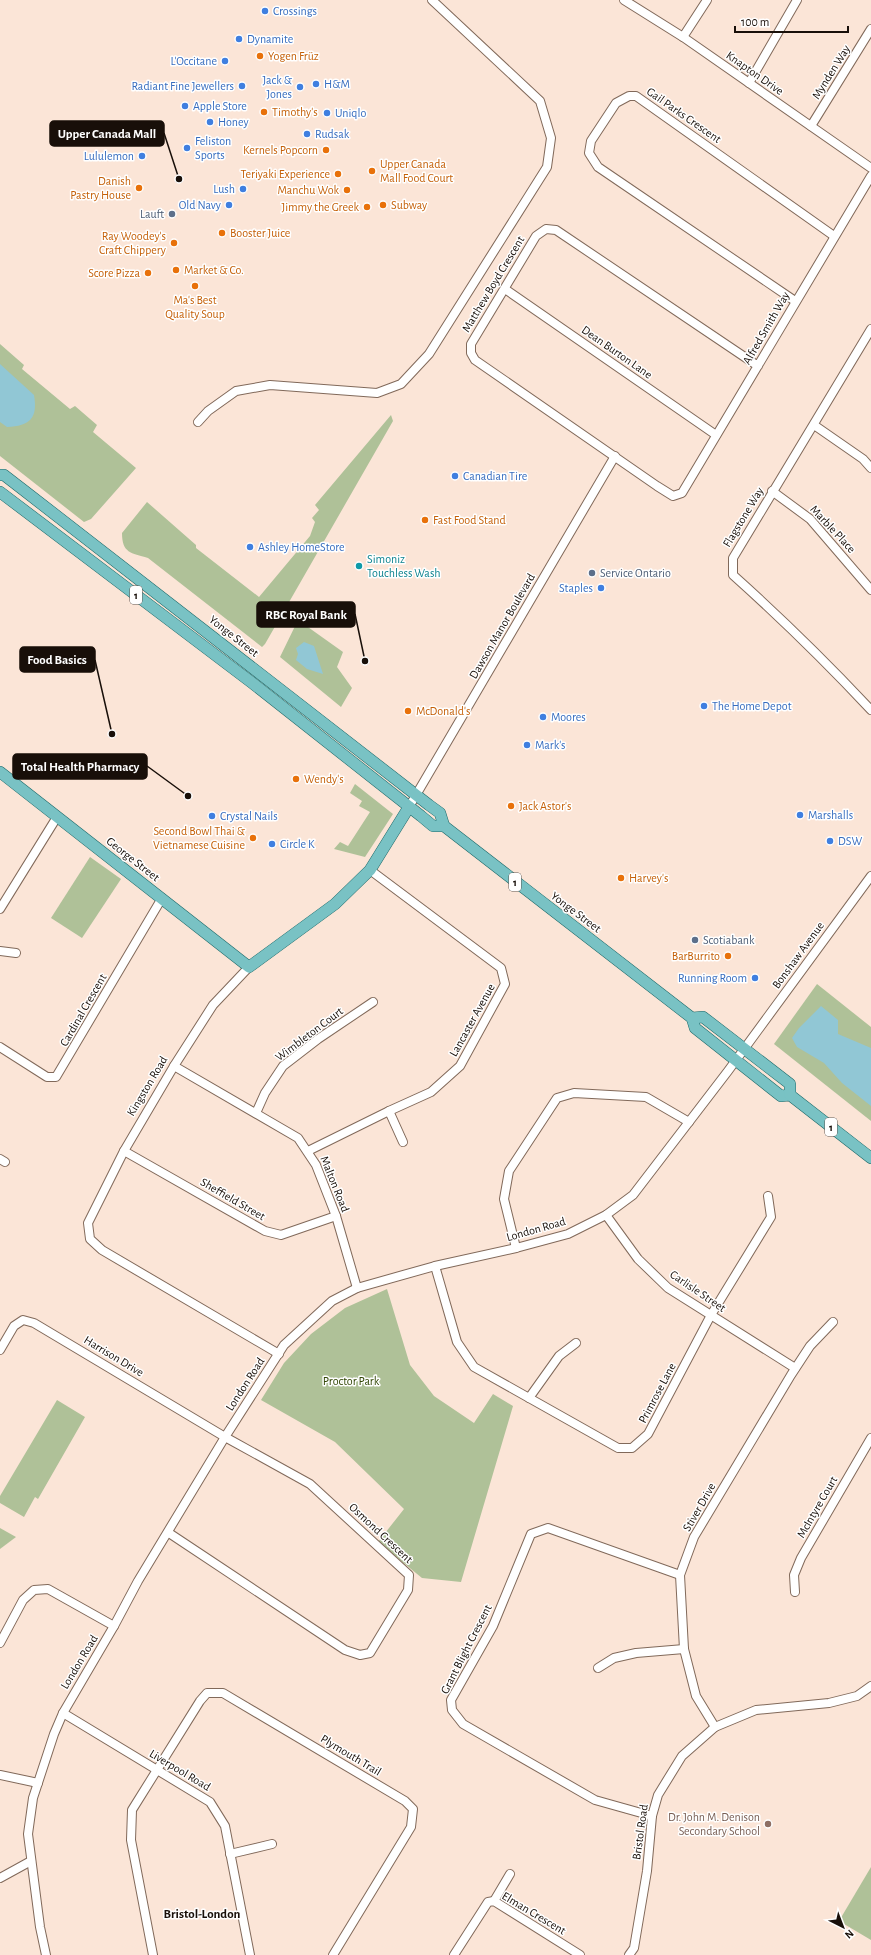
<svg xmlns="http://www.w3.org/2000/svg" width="871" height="1955" viewBox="0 0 871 1955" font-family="'Alegreya Sans',sans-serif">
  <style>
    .green { fill: #afc198 }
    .water { fill: #91c7d5 }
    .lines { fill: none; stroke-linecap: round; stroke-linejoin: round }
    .minor-casing { stroke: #81695a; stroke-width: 10 }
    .major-casing { stroke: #1d6969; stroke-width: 12 }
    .minor { stroke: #fff; stroke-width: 8 }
    .major { stroke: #79c2c4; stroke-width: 11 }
    .shop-dot { fill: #3f7fe0; stroke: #fff; stroke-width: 1.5 }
    .food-dot { fill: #e8710a; stroke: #fff; stroke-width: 1.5 }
    .service-dot { fill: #5c6f8a; stroke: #fff; stroke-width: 1.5 }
    .culture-dot { fill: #0f9aa8; stroke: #fff; stroke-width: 1.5 }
    .education-dot { fill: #8d6e63; stroke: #fff; stroke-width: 1.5 }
    .labels { text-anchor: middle; stroke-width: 3; stroke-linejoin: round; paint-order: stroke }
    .shield { fill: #fff; stroke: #5d5753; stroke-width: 1 }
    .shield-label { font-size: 11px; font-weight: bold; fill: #180f09 }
    .shop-label { font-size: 12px; fill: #366cbe; stroke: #fff; text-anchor: start }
    .food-label { font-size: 12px; fill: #c56008; stroke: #fff; text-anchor: start }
    .street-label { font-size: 12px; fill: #180f09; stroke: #fff }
    .service-label { font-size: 12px; fill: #4e5e75; stroke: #fff; text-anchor: start }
    .culture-label { font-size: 12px; fill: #0d838f; stroke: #fff; text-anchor: start }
    .park-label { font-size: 12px; fill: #304503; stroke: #fff }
    .education-label { font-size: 12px; fill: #785e54; stroke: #fff; text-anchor: end }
    .neighbourhood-label { font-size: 13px; font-weight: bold; fill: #180f09; stroke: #fff }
    .leader { fill: none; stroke: #180f09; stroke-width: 1.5 }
    .callout-dot { fill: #180f09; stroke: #fff; stroke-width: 1.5 }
    .callout { fill: #180f09; stroke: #180f09; stroke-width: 1.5 }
    .callout-label { font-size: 13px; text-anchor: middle; font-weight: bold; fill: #fff }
  </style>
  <rect width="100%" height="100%" fill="#fbe5d7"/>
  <g class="green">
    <path d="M0,344L24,365L22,369L70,409L75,406L97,425L93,432L136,468L91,519L84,522L0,456Z"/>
    <path d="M391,415L393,421L265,644L262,647L148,558C131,553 122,553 122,533L147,502L196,545V548L259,597L310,536L315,522L312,518L319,510L315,505Z"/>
    <path d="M298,620L343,652L337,667L352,688L341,707L280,657Z"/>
    <path d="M355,784L393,814L365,857L334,849L340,842L348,846L370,812L359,806L362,801L350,793Z"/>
    <path d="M90,857L121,879L82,938L51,918Z"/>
    <path d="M817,984L871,1027V1121L774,1044Z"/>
    <path d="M387,1289L410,1365L434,1396L474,1423L493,1394L513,1406L461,1582L422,1578L378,1542L404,1509L335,1442L261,1400L284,1363L311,1334L345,1308Z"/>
    <path d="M57,1400L85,1417L38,1499L35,1497L24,1517L0,1503V1496Z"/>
    <path d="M0,1528L16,1537L0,1549Z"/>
    <path d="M871,1867V1940L839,1921Z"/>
  </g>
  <g class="water">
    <path d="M0,364L34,395C38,418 30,426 7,427L0,422Z"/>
    <path d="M304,642L314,646L323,674L307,669L296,660L298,654L296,648Z"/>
    <path d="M821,1006L838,1020V1034L871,1048V1106L842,1083L824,1063L797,1047L792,1038L799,1028Z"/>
  </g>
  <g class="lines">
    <defs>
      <g id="minor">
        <path d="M624,0L683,37L871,168"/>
        <path d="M683,37L707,0"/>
        <path d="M749,83L797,0"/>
        <path d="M811,126L871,29"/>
        <path d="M505,289L716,435"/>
        <path d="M795,301L598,167L589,153L591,141L616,103L629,96H636L834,236"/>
        <path d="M871,329L733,558V575C781,618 827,663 871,710"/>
        <path d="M758,366L556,230L546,229L536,236L471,344V353L475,360L657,486L673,496L682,493L871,176"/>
        <path d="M198,422L208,411L236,391L270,385L377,393L401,384L429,354L547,167L551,138L540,101L432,0"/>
        <path d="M814,425L863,459L871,468"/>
        <path d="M772,491L810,519L871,590"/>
        <path d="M409,807L615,456"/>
        <path d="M0,909L57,817"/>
        <path d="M0,951L16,953"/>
        <path d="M249,967L213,1005L174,1066L124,1151L88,1223L90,1239L102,1250L279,1354"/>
        <path d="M0,1047L47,1077H56L162,898"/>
        <path d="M174,1066L298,1138L316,1165L336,1216L357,1288"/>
        <path d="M389,1111L403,1142"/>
        <path d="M256,1113L265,1093L283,1066L318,1039L373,1002"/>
        <path d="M124,1151L265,1231L281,1235L336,1216"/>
        <path d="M308,1151L389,1111L431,1092L460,1066L505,984L501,968L370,870"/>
        <path d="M0,1159L5,1162"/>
        <path d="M606,1215L638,1259L668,1288L795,1368"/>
        <path d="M516,1248L504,1199L509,1171L557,1098L574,1093L646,1097L689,1122"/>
        <path d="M435,1266L457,1342L474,1367L618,1448H632L648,1434L711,1315L771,1217L768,1196"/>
        <path d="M0,1350L14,1326L23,1320L34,1323L225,1437L310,1484L409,1575L408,1590L370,1653L360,1655L345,1650L169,1533"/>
        <path d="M529,1398L559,1356L576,1343"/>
        <path d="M795,1592L794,1575L801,1558L871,1438"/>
        <path d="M0,1643L23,1600L34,1590L48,1589L114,1626"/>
        <path d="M598,1668L614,1658L636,1653L684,1649"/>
        <path d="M63,1713L210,1802L225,1826L250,1955"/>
        <path d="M715,1727L696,1696L684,1649L680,1575L694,1537L791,1375L810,1346L833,1322"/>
        <path d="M0,1775L38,1783"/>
        <path d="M652,1816L595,1800L463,1724L452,1710L451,1700L493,1626L531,1534L548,1528L680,1575"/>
        <path d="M230,1854L272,1844"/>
        <path d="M0,1878L31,1861"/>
        <path d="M494,1901L510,1874"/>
        <path d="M46,1955L40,1927L28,1834L33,1798L54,1734L63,1713L114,1626L138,1581L225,1437L284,1345L332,1301L357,1288L435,1266L516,1248L568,1234L606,1215L633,1195L728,1071L871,876"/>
        <path d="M153,1955L131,1840L132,1810L200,1701L207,1693H223L405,1801L413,1809L411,1827L333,1955"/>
        <path d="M454,1955L488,1902L494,1901L580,1955"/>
        <path d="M629,1955L634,1948L647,1871L652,1816L658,1795L682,1756L715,1727L756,1710L829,1703L857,1696L871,1686"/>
      </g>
      <g id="major">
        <path d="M0,475H4L26,492L429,805L440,813L444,826"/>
        <path d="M0,492L251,682L421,816L433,826H444L692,1018L695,1028L781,1096L790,1095L871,1158"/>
        <path d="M0,772L249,967L335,904L370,870L409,807"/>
        <path d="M692,1018L703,1017L790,1084V1095"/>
      </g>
    </defs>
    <use href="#minor" class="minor-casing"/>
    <use href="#major" class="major-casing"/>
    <use href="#minor" class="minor"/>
    <use href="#major" class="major"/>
  </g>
  <g class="shop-dot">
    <circle cx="265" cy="11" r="4"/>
    <circle cx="239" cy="39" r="4"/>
    <circle cx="225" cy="61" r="4"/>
    <circle cx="316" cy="84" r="4"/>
    <circle cx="242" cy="86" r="4"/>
    <circle cx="300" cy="87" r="4"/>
    <circle cx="185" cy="106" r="4"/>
    <circle cx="327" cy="113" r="4"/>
    <circle cx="210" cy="122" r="4"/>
    <circle cx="307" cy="134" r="4"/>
    <circle cx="187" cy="148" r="4"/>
    <circle cx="142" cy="156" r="4"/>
    <circle cx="243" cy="189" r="4"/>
    <circle cx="229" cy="205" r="4"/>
    <circle cx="455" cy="476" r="4"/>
    <circle cx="250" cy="547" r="4"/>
    <circle cx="601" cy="588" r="4"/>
    <circle cx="704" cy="706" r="4"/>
    <circle cx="543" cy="717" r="4"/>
    <circle cx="527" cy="745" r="4"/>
    <circle cx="800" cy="815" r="4"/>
    <circle cx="212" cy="816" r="4"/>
    <circle cx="830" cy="841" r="4"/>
    <circle cx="272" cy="844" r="4"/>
    <circle cx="755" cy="978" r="4"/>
  </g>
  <g class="food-dot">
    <circle cx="260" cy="56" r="4"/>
    <circle cx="264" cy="112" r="4"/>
    <circle cx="326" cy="150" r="4"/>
    <circle cx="372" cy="171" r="4"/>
    <circle cx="338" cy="174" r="4"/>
    <circle cx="139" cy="188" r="4"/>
    <circle cx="347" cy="190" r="4"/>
    <circle cx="383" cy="205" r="4"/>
    <circle cx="367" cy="207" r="4"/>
    <circle cx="222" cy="233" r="4"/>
    <circle cx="174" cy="243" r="4"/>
    <circle cx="176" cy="270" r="4"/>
    <circle cx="148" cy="273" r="4"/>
    <circle cx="195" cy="286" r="4"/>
    <circle cx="425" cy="520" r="4"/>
    <circle cx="408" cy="711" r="4"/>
    <circle cx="296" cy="779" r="4"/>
    <circle cx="511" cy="806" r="4"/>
    <circle cx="253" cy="838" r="4"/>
    <circle cx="621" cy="878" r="4"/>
    <circle cx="728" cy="956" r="4"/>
  </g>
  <g class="service-dot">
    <circle cx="172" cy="214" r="4"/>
    <circle cx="592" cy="573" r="4"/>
    <circle cx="695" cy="940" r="4"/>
  </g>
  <circle class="culture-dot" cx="359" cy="566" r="4"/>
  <circle class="education-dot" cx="768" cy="1824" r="4"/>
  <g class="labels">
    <g class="shield">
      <rect x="130" y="586" width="12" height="18" rx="3"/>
      <rect x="509" y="873" width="12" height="18" rx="3"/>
      <rect x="825" y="1118" width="12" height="18" rx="3"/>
    </g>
    <g class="shield-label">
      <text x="136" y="599">1</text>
      <text x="515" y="886">1</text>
      <text x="831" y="1131">1</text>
    </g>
    <g class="shop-label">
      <text x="273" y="15">Crossings</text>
      <text x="247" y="43">Dynamite</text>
      <text x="217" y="65" text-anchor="end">L'Occitane</text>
      <text x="292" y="84" text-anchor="end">Jack &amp;<tspan x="292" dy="14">Jones</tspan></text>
      <text x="324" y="88">H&amp;M</text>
      <text x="234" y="90" text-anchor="end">Radiant Fine Jewellers</text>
      <text x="193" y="110">Apple Store</text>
      <text x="335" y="117">Uniqlo</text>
      <text x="218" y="126">Honey</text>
      <text x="315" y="138">Rudsak</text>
      <text x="195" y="145">Feliston<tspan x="195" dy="14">Sports</tspan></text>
      <text x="134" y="160" text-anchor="end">Lululemon</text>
      <text x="235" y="193" text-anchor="end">Lush</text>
      <text x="221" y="209" text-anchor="end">Old Navy</text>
      <text x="463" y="480">Canadian Tire</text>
      <text x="258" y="551">Ashley HomeStore</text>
      <text x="593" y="592" text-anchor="end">Staples</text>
      <text x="712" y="710">The Home Depot</text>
      <text x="551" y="721">Moores</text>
      <text x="535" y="749">Mark's</text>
      <text x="808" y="819">Marshalls</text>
      <text x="220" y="820">Crystal Nails</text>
      <text x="838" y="845">DSW</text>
      <text x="280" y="848">Circle K</text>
      <text x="747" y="982" text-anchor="end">Running Room</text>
    </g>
    <g class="food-label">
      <text x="268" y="60">Yogen Früz</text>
      <text x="272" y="116">Timothy's</text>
      <text x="318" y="154" text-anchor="end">Kernels Popcorn</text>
      <text x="380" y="168">Upper Canada<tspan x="380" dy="14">Mall Food Court</tspan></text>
      <text x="330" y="178" text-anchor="end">Teriyaki Experience</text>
      <text x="131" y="185" text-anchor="end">Danish<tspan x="131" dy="14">Pastry House</tspan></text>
      <text x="339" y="194" text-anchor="end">Manchu Wok</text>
      <text x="391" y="209">Subway</text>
      <text x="359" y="211" text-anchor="end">Jimmy the Greek</text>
      <text x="230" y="237">Booster Juice</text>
      <text x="166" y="240" text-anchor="end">Ray Woodey's<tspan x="166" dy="14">Craft Chippery</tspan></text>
      <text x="184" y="274">Market &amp; Co.</text>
      <text x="140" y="277" text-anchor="end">Score Pizza</text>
      <text x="195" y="304" text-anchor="middle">Ma's Best<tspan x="195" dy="14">Quality Soup</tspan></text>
      <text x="433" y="524">Fast Food Stand</text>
      <text x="416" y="715">McDonald's</text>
      <text x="304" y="783">Wendy's</text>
      <text x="519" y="810">Jack Astor's</text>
      <text x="245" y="835" text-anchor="end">Second Bowl Thai &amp;<tspan x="245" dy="14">Vietnamese Cuisine</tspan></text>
      <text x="629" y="882">Harvey's</text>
      <text x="720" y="960" text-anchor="end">BarBurrito</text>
    </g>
    <g class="street-label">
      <text transform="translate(831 72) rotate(-58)" y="4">Mynden Way</text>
      <text transform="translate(755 73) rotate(35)" y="4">Knapton Drive</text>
      <text transform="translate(684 115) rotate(35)" y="4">Gail Parks Crescent</text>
      <text transform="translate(493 284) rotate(-59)" y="4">Matthew Boyd Crescent</text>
      <text transform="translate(766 328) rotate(-60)" y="4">Alfred Smith Way</text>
      <text transform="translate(617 352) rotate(35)" y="4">Dean Burton Lane</text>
      <text transform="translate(743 517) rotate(-59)" y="4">Flagstone Way</text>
      <text transform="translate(833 529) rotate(47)" y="4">Marble Place</text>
      <text transform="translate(502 626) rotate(-60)" y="4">Dawson Manor Boulevard</text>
      <text transform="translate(234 636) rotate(38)" y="4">Yonge Street</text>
      <text transform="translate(133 859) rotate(38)" y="4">George Street</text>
      <text transform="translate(576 912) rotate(37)" y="4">Yonge Street</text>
      <text transform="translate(798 955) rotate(-54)" y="4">Bonshaw Avenue</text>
      <text transform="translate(83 1010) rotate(-60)" y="4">Cardinal Crescent</text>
      <text transform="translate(472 1020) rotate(-61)" y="4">Lancaster Avenue</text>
      <text transform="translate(309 1034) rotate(-37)" y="4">Wimbleton Court</text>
      <text transform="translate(147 1086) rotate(-59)" y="4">Kingston Road</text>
      <text transform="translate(335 1184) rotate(68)" y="4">Malton Road</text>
      <text transform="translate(233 1199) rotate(30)" y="4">Sheffield Street</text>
      <text transform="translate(536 1229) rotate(-16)" y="4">London Road</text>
      <text transform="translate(698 1291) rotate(34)" y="4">Carlisle Street</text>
      <text transform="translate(114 1356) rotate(31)" y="4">Harrison Drive</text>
      <text transform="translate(245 1384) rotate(-57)" y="4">London Road</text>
      <text transform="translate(657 1393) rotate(-62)" y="4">Primrose Lane</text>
      <text transform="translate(699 1507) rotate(-60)" y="4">Stiver Drive</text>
      <text transform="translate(817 1507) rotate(-60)" y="4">McIntyre Court</text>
      <text transform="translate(381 1533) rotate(43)" y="4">Osmond Crescent</text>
      <text transform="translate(466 1649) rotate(-63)" y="4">Grant Blight Crescent</text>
      <text transform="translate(79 1662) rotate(-59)" y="4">London Road</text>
      <text transform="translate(351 1755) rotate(31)" y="4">Plymouth Trail</text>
      <text transform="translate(180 1770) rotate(31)" y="4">Liverpool Road</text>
      <text transform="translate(640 1832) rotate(-82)" y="4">Bristol Road</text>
      <text transform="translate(534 1913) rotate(31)" y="4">Elman Crescent</text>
    </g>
    <g class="service-label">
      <text x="164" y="218" text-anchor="end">Lauft</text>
      <text x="600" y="577">Service Ontario</text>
      <text x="703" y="944">Scotiabank</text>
    </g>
    <g class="culture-label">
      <text x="367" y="563">Simoniz<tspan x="367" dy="14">Touchless Wash</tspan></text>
    </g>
    <g class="park-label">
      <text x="351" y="1385">Proctor Park</text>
    </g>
    <g class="education-label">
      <text x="760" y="1821">Dr. John M. Denison<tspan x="760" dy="14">Secondary School</tspan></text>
    </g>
    <g class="neighbourhood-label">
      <text x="202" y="1918">Bristol-London</text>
    </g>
  </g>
  <path class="leader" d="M179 179L164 133M365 661L355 614M112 734L95 660M188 796L147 766"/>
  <g class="callout-dot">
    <circle cx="179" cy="179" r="4"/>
    <circle cx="365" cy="661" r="4"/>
    <circle cx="112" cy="734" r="4"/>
    <circle cx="188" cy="796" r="4"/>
  </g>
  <g class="callout">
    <rect x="50" y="121" width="114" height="25" rx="4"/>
    <rect x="257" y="602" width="98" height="25" rx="4"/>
    <rect x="20" y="647" width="75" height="25" rx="4"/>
    <rect x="13" y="754" width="134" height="25" rx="4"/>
  </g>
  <g class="callout-label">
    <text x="107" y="138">Upper Canada Mall</text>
    <text x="306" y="619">RBC Royal Bank</text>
    <text x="57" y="664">Food Basics</text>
    <text x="80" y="771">Total Health Pharmacy</text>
  </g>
  <g transform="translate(843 1927) rotate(138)" stroke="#ffffff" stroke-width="3" paint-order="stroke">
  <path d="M0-3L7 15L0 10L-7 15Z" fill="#180f09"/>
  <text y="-6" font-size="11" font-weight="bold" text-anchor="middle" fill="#180f09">N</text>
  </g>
  <path d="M735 26v6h113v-6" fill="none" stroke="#180f09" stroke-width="2"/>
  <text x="741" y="26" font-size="12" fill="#180f09" stroke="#ffffff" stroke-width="3" paint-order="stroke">100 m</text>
</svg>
